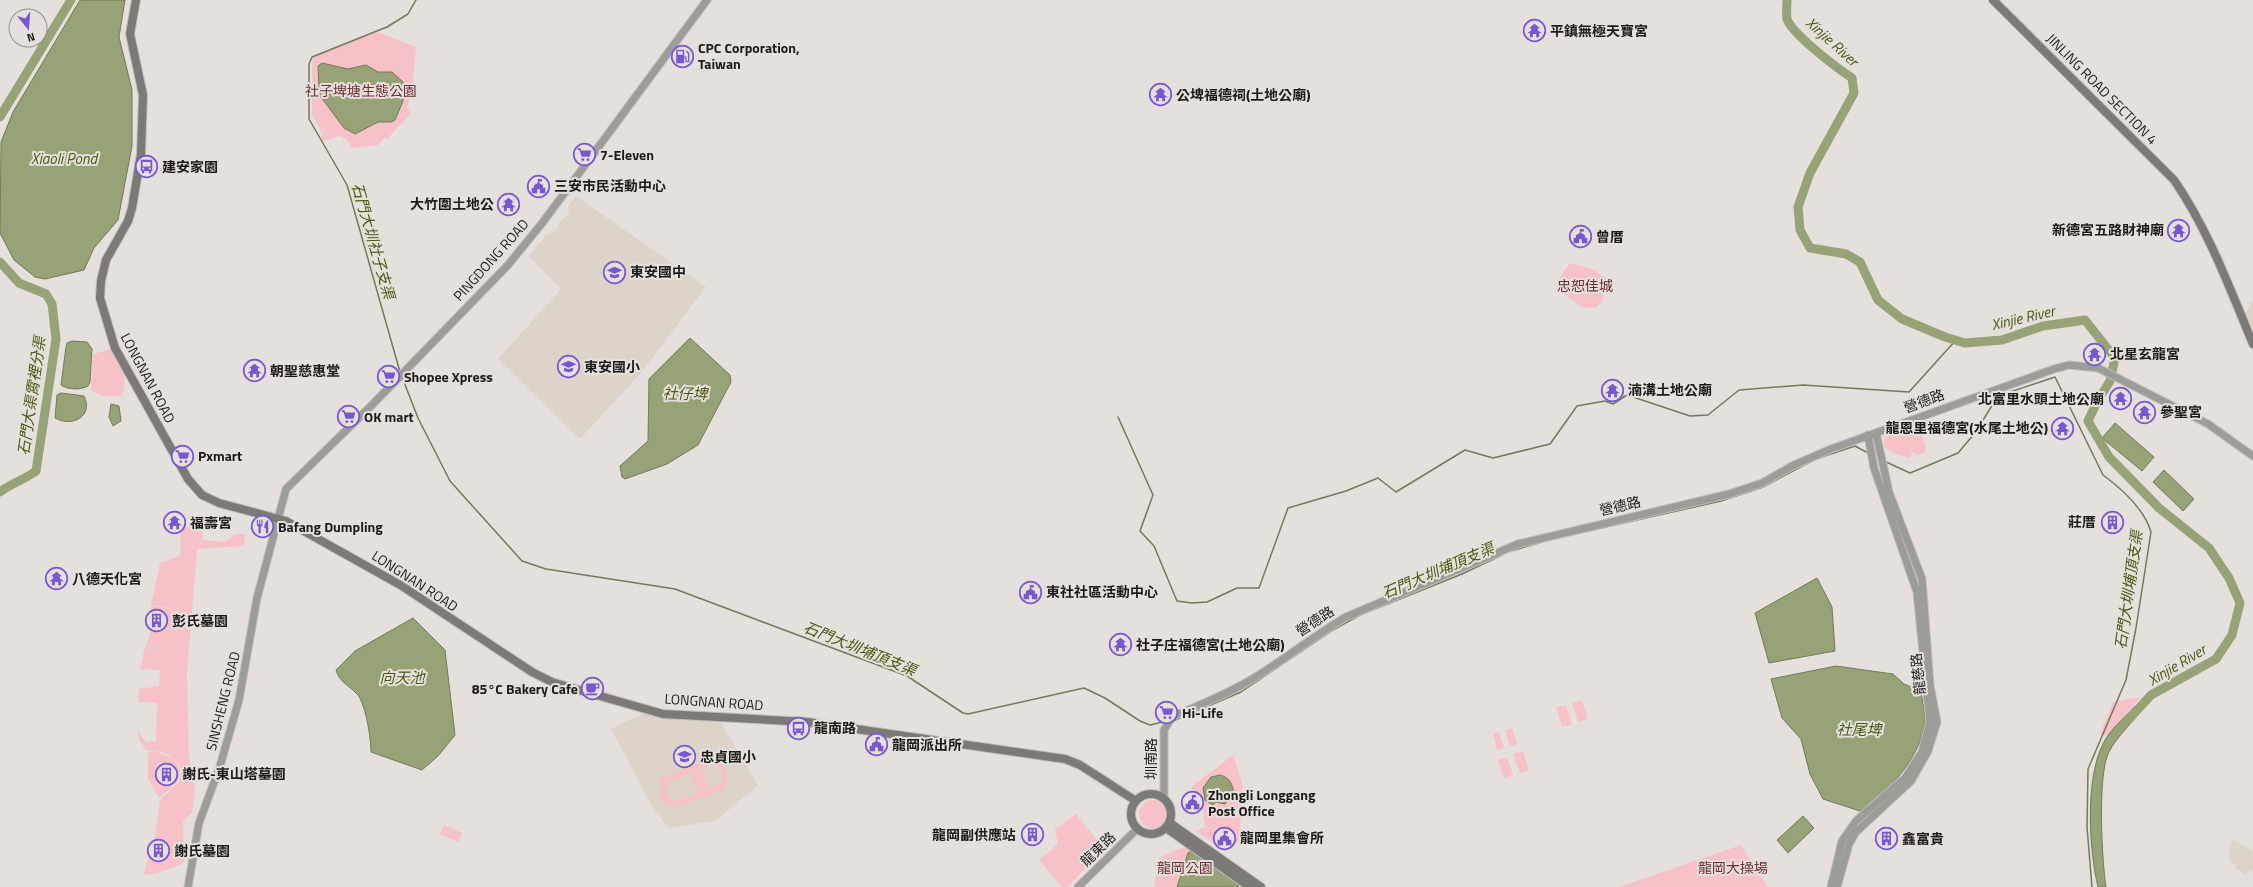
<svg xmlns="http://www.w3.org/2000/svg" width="2253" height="887" viewBox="0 0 2253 887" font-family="'Titillium Web','Noto Sans TC',sans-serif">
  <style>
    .built { fill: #ddd3c9 }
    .green { fill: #f6c2c7; fill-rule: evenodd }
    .water { fill: #97a276; stroke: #727a5a }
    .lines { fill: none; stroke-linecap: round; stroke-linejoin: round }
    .stream { stroke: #727a5a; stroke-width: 1.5 }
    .river { stroke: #97a276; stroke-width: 9 }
    .tertiary-casing { stroke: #c1bdb9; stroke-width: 9 }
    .secondary-casing { stroke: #c1bdb9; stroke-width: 10 }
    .tertiary { stroke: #9c9c99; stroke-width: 7 }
    .secondary { stroke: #7b7a77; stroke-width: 8 }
    .labels { text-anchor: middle; stroke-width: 4; stroke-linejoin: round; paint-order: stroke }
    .poi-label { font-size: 14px; font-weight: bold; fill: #1d1b1a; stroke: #e5e0dc; text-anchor: start }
    .street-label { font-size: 14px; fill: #1d1b1a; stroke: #e5e0dc }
    .park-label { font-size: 14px; fill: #6c2b35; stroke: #e5e0dc }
    .water-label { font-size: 15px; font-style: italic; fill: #4b5811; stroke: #e5e0dc }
  </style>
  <rect width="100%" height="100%" fill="#e5e0dc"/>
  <g class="built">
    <path d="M576,196L706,287L639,375L580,439L498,359L561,289L529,256L546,235L557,230L560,222L569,213L568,207Z"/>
    <path d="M2253,300V338L2245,314Z"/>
    <path d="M642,714L720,721L758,785L715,821L670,828L655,812L611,729Z"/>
    <path d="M2233,839L2253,851V872L2249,870L2246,875L2235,868L2236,865L2230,861L2229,849Z"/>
  </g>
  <g class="green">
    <path d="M377,32L416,47L413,83L407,108L411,113L387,139L385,137L378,145L352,148L346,139L339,136L323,141L321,136L323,135L312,115V62L315,56Z"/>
    <path d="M1571,263L1593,269L1607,279L1602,302L1595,308L1582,307L1560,291C1556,280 1564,270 1571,263Z"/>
    <path d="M111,349C123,365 128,376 122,396H102L91,390L93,354Z"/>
    <path d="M1918,425L1926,447L1924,454L1916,455L1907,446L1912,454L1910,458L1896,454L1884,447V439L1888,436Z"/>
    <path d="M198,525L202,527L203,540L225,542L235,534H245L244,546L197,549L187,675L189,757L195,790L192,813L183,821L184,863L158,873L143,875L154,844L160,800L179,782L181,768C173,756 162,749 147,751L140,741L137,730L146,742L156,741L157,703L138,702L139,689L159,686L160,670L140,669L144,651L175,644L144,650L150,635L151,606L177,610L176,640L178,610L151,605L160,563L180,556L181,528Z"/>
    <path d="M2140,697L2109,736L2100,734L2113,702Z"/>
    <path d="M1582,700L1588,719L1578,722L1572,703Z"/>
    <path d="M1566,705L1572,724L1562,727L1556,708Z"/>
    <path d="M1512,728L1517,744L1510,746L1505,730Z"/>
    <path d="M1499,732L1504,748L1497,750L1493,734Z"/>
    <path d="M155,751L173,759L180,769L178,781L159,798L148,778V753Z"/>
    <path d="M1523,751L1529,770L1520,773L1513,754Z"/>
    <path d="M722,754L723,758L718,761C729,769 730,779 722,790L677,807L665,803L660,798L661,783L659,784L657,780ZM713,764C721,768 722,773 722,782L719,784L677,801L669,797L665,788L670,781Z"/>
    <path d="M1233,755L1243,786L1239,840L1224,851L1196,831L1205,827L1202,798L1191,787Z"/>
    <path d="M1507,757L1513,775L1504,779L1498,760Z"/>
    <path d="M701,769L708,787L698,791L691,773Z"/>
    <circle cx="1153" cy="814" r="14"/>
    <path d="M1076,814L1104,849L1068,887H1062L1039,860L1058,844L1055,829Z"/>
    <path d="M444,825L462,833L459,842L440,834Z"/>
    <path d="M1741,845L1768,887H1619Z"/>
    <path d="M1187,846L1242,886V887H1154L1159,858Z"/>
  </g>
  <g class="water">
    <path d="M80,0H125L119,37L132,90V146L118,220L94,248L84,270L45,279L35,277L14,260L0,233L1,142L13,112Z"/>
    <path d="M322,63L348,69L366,65L378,72H392L403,82V101L395,120L391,122H378L355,134L344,128L321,97L319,90L318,66Z"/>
    <path d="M690,338L730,375L731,382L698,445L667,464L625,479L622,477L620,466L648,441L649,379Z"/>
    <path d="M72,341L87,342L92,349L90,382L88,386C81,390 68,390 61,385L66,347L67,343Z"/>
    <path d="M61,393L84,396C94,416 72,428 55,418L57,395Z"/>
    <path d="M111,404L119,406L121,421L113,426L109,417Z"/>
    <path d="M2115,423L2154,457L2142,471L2102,438Z"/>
    <path d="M2164,470L2194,499L2183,511L2153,482Z"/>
    <path d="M1817,578L1832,607L1835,651L1769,663L1755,613Z"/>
    <path d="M413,618L445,650L455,735L438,756L422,770L371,752C371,739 366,706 358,695C350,686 339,682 336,670L355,651Z"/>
    <path d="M1836,666L1893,674L1904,684L1921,691C1922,701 1926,714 1925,724C1920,757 1887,795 1860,811L1823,799L1810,774L1801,739L1782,718L1771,679Z"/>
    <path d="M2135,706L2139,713C2129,726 2116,738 2109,752C2097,774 2102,862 2106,887H2098C2089,849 2085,779 2103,744C2109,730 2125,718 2135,706Z"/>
    <path d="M1220,775C1229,777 1234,785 1233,794L1225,804L1216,802L1213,805L1205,800L1203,788L1211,777Z"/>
    <path d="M1803,816L1814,828L1788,853L1777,840Z"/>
    <path d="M1193,850L1239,885L1238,887H1177L1188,853Z"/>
  </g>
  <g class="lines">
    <g class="stream">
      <path d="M400,372L347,185L309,119V64L312,57L387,27L408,14L416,0"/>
      <path d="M402,377L418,418L450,481L522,561L546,569L675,589L907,676L963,713L968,714L1084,688L1105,698L1140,721L1150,725L1167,721"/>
      <path d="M1118,417L1153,495L1140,531L1154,546L1177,601L1192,603L1207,602L1237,588H1259L1288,508L1346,491L1378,478L1396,492L1465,450L1493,458L1550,444L1577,406L1605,401L1613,404L1627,395L1690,416L1708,415L1739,390L1803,385L1909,392L1956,340"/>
      <path d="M1816,459L1855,446L1868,453"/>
      <path d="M1884,461L1910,473L1958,453L1975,433L1998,396L2055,377L2103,475C2122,489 2144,508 2151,532L2136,628L2126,680L2088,769L2087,827L2092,887"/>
      <path d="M1557,538L1721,501L1763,487L1810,462"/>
      <path d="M1511,551L1542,542"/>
      <path d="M1173,721L1241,692L1333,630L1360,615L1462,574L1502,555"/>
    </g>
    <g class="river">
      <path d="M1787,0C1787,5 1786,14 1787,19C1792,34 1837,68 1852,78L1854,93L1810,173L1798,207L1800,230L1810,248L1846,254L1860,262L1878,300L1902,319L1945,337L1965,343L2002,340L2043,326L2085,320L2115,358L2110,381L2097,402L2088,421L2109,457L2159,508L2209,548L2229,578L2240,603L2232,635L2216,659L2151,695L2129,719"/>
      <path d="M0,117L71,0"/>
      <path d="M0,262L19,283L46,294L52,304L56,339L36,471C24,480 11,483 0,492"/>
    </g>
    <defs>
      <g id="tertiary">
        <path d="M1164,798V730L1172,717C1201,704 1231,693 1257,676C1288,657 1315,635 1346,617L1518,544L1729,494L1762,483L1792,466L1831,449L2054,369L2069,365L2098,368L2208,424L2253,456"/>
        <path d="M188,887L199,823L220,766L239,700L257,598L286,489L372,405L508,265L543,222L707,0"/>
        <path d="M1078,887L1137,829"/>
        <path d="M1831,887L1842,841L1856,821L1905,778L1922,752L1930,723L1917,592L1874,468L1868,435"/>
        <path d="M1837,887L1849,844L1856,832L1911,781L1928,751L1937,722L1930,685L1922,579L1889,492L1876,433"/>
      </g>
      <g id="secondary">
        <path d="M136,0L130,34L143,95L141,154L132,208L128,221L106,260L101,281L100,298L115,348L188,479L202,495L219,503L286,521L402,586L532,672L552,682L579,690L663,714L807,722L1065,759L1080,765L1136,801"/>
        <path d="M1993,0L2174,180C2208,229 2230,289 2253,344"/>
        <circle cx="1151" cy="814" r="20"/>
        <path d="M1170,823L1261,887"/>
        <path d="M1166,828L1250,887"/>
      </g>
    </defs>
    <use href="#tertiary" class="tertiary-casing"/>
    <use href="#secondary" class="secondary-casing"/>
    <use href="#tertiary" class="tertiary"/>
    <use href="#secondary" class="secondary"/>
  </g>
  <defs>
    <symbol id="temple-ring" viewBox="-11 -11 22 22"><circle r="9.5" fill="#e5e0dc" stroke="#7957d1" stroke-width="1.5"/><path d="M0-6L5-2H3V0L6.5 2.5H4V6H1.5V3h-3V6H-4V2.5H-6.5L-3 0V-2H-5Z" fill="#7957d1"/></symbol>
    <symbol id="fuel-ring" viewBox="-11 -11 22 22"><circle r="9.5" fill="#e5e0dc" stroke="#7957d1" stroke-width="1.5"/><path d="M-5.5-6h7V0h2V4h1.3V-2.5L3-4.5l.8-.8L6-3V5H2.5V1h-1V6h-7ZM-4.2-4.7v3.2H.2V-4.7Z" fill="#7957d1"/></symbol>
    <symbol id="supermarket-ring" viewBox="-11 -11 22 22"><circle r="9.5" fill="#e5e0dc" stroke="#7957d1" stroke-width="1.5"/><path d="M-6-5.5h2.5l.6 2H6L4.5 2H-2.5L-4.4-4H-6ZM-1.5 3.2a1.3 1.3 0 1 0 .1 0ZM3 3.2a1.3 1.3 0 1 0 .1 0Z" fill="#7957d1"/></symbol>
    <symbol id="bus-ring" viewBox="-11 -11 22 22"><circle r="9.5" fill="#e5e0dc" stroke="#7957d1" stroke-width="1.5"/><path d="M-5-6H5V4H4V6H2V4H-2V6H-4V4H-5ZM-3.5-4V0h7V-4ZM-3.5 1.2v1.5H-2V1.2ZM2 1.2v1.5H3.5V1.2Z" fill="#7957d1"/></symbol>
    <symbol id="civic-ring" viewBox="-11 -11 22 22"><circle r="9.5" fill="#e5e0dc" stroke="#7957d1" stroke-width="1.5"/><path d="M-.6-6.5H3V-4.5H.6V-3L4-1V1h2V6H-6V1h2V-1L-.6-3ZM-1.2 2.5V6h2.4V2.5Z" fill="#7957d1"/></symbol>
    <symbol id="school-ring" viewBox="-11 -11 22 22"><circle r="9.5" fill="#e5e0dc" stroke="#7957d1" stroke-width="1.5"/><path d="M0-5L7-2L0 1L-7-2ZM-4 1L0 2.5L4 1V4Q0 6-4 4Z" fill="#7957d1"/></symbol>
    <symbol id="building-ring" viewBox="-11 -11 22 22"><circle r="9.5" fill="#e5e0dc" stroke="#7957d1" stroke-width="1.5"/><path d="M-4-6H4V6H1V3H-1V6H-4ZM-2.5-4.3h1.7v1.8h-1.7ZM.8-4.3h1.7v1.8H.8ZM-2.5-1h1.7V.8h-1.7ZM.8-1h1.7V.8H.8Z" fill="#7957d1"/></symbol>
    <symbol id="restaurant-ring" viewBox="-11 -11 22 22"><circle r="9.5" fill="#e5e0dc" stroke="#7957d1" stroke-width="1.5"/><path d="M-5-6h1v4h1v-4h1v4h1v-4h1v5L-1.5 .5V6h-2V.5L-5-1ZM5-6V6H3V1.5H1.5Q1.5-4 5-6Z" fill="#7957d1"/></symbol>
    <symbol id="cafe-ring" viewBox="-11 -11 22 22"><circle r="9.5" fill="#e5e0dc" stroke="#7957d1" stroke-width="1.5"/><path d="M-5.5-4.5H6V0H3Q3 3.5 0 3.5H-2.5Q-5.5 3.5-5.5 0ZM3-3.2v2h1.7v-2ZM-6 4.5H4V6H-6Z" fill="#7957d1"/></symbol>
  </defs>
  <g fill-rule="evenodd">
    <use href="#temple-ring" x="1522" y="18" width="25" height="25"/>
    <use href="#fuel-ring" x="670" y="44" width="25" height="25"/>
    <use href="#temple-ring" x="1148" y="82" width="25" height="25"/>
    <use href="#supermarket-ring" x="572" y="142" width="25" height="25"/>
    <use href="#bus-ring" x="134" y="154" width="25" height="25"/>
    <use href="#civic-ring" x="526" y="174" width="25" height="25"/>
    <use href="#temple-ring" x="496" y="192" width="25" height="25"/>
    <use href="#temple-ring" x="2166" y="218" width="25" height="25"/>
    <use href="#civic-ring" x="1568" y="224" width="25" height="25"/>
    <use href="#school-ring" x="602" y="260" width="25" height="25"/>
    <use href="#temple-ring" x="2082" y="342" width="25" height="25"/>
    <use href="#school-ring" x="556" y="354" width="25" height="25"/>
    <use href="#temple-ring" x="242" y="358" width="25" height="25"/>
    <use href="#supermarket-ring" x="376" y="364" width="25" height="25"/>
    <use href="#temple-ring" x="1600" y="378" width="25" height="25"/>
    <use href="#temple-ring" x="2108" y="386" width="25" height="25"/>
    <use href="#temple-ring" x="2132" y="400" width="25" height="25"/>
    <use href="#supermarket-ring" x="336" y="404" width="25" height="25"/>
    <use href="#temple-ring" x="2050" y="416" width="25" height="25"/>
    <use href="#supermarket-ring" x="170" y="444" width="25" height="25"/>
    <use href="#building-ring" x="2100" y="510" width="25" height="25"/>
    <use href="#temple-ring" x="162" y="510" width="25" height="25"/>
    <use href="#restaurant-ring" x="250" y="514" width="25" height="25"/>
    <use href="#temple-ring" x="44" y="566" width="25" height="25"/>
    <use href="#civic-ring" x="1018" y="580" width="25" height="25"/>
    <use href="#building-ring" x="144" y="608" width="25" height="25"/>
    <use href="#temple-ring" x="1108" y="632" width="25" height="25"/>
    <use href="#cafe-ring" x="580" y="676" width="25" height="25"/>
    <use href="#supermarket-ring" x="1154" y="700" width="25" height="25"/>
    <use href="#bus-ring" x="786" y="716" width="25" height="25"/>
    <use href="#civic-ring" x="864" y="732" width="25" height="25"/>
    <use href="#school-ring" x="672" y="744" width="25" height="25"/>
    <use href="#building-ring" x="154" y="762" width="25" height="25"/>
    <use href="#civic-ring" x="1180" y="790" width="25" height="25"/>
    <use href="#building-ring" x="1020" y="822" width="25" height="25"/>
    <use href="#civic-ring" x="1212" y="826" width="25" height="25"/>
    <use href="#building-ring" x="1874" y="826" width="25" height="25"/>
    <use href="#building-ring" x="146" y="838" width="25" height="25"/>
  </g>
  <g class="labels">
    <g class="poi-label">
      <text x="1550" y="36">平鎮無極天寶宮</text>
      <text x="698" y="53">CPC Corporation,<tspan x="698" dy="16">Taiwan</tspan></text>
      <text x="1176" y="100">公埤福德祠(土地公廟)</text>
      <text x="600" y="160">7-Eleven</text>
      <text x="162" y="172">建安家園</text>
      <text x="554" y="191">三安市民活動中心</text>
      <text x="494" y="209" text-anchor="end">大竹圍土地公</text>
      <text x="2164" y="235" text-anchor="end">新德宮五路財神廟</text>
      <text x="1596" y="242">曾厝</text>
      <text x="630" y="277">東安國中</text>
      <text x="2110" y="359">北星玄龍宮</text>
      <text x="584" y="372">東安國小</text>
      <text x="270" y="376">朝聖慈惠堂</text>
      <text x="404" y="382">Shopee Xpress</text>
      <text x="1628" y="395">湳溝土地公廟</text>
      <text x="2104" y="404" text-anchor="end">北富里水頭土地公廟</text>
      <text x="2160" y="417">參聖宮</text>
      <text x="364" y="422">OK mart</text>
      <text x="2048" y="433" text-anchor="end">龍恩里福德宮(水尾土地公)</text>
      <text x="198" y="461">Pxmart</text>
      <text x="2096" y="527" text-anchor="end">莊厝</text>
      <text x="190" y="528">福壽宮</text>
      <text x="278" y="532">Bafang Dumpling</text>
      <text x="72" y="584">八德天化宮</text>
      <text x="1046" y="597">東社社區活動中心</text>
      <text x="172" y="626">彭氏墓園</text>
      <text x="1136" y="650">社子庄福德宮(土地公廟)</text>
      <text x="578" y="694" text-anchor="end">85°C Bakery Cafe</text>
      <text x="1182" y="718">Hi-Life</text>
      <text x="814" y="733">龍南路</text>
      <text x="892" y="750">龍岡派出所</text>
      <text x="700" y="762">忠貞國小</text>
      <text x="182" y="779">謝氏-東山塔墓園</text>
      <text x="1208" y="800">Zhongli Longgang<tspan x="1208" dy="16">Post Office</tspan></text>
      <text x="1016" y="840" text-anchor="end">龍岡副供應站</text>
      <text x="1240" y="843">龍岡里集會所</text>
      <text x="1902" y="844">鑫富貴</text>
      <text x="174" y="856">謝氏墓園</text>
    </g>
    <g class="street-label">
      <text transform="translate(2102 89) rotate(45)" y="5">JINLING ROAD SECTION 4</text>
      <text transform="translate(491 260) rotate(-48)" y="5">PINGDONG ROAD</text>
      <text transform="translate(148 378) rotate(62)" y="5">LONGNAN ROAD</text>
      <text transform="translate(1924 401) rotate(-20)" y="5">營德路</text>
      <text transform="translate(1620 506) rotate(-13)" y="5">營德路</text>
      <text transform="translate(415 581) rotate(33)" y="5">LONGNAN ROAD</text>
      <text transform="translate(1315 621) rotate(-33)" y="5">營德路</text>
      <text transform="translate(1918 674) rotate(-96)" y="5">龍慈路</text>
      <text transform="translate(223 701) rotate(-76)" y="5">SINSHENG ROAD</text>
      <text transform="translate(714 702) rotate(4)" y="5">LONGNAN ROAD</text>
      <text transform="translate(1151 759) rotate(-90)" y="5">圳南路</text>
      <text transform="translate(1098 849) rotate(-44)" y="5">龍東路</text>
    </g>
    <g class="park-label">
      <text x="361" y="96">社子埤塘生態公園</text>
      <text x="1585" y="291">忠恕佳城</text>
      <text x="1185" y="873">龍岡公園</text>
      <text x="1733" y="873">龍岡大操場</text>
    </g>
    <g class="water-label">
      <text transform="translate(1832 42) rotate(42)" y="5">Xinjie River</text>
      <text x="64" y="164">Xiaoli Pond</text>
      <text transform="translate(373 241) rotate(74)" y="5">石門大圳社子支渠</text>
      <text transform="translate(2023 318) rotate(-13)" y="5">Xinjie River</text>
      <text x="685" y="399">社仔埤</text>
      <text transform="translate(32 396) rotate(-82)" y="5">石門大渠霄裡分渠</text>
      <text transform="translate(1438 571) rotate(-23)" y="5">石門大圳埔頂支渠</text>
      <text transform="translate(2129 590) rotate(-82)" y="5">石門大圳埔頂支渠</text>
      <text transform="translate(860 649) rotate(22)" y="5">石門大圳埔頂支渠</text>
      <text transform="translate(2177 665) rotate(-31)" y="5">Xinjie River</text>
      <text x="402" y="683">向天池</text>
      <text x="1859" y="735">社尾埤</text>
    </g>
  </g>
  <g transform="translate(28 28) rotate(163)"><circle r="19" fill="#e5e0dc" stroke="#95918e"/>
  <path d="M0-3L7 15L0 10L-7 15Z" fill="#7957d1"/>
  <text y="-6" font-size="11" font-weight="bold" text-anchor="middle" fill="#1d1b1a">N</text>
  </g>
</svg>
